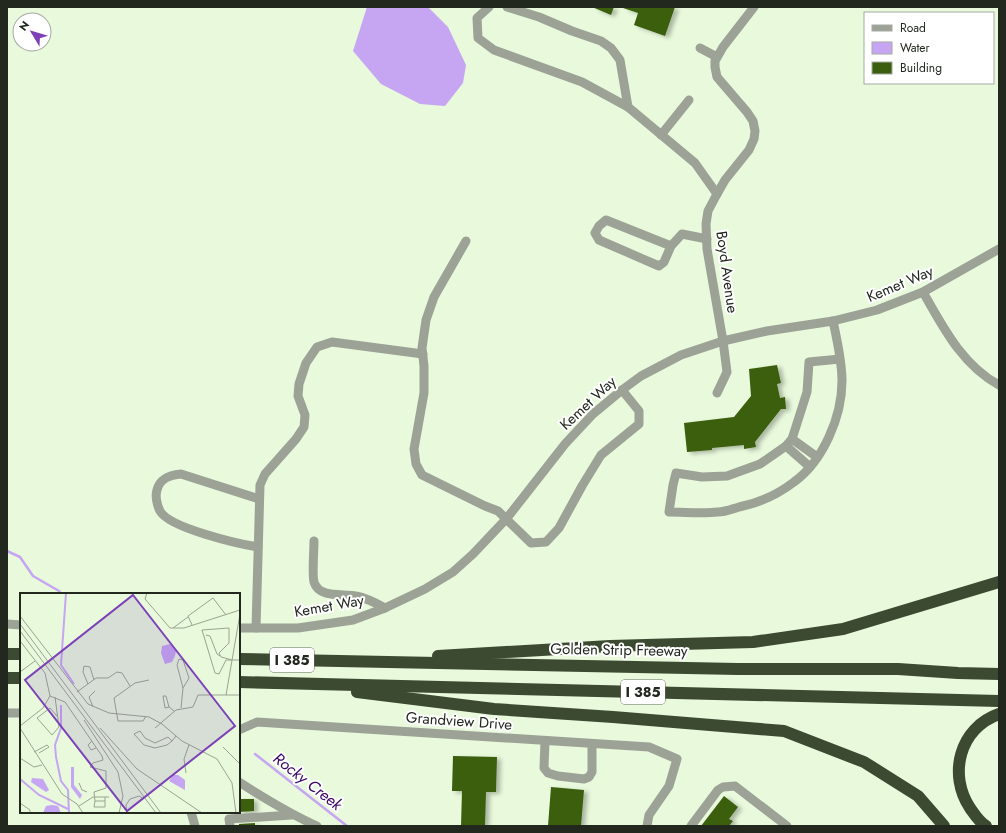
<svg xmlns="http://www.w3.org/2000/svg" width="1006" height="833" viewBox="0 0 1006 833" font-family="Jost,sans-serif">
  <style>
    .water { fill: #c6a5f2 }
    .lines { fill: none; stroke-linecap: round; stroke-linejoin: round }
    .stream { stroke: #c6a5f2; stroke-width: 2.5 }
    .building { fill: #3a5e0e; filter: url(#shadow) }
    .minor { stroke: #9ca296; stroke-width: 9 }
    .highway { stroke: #3d4a32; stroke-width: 12 }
    .labels { text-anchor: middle; stroke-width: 4; stroke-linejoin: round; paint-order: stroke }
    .shield { fill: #fff; stroke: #646862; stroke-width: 1 }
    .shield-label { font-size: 14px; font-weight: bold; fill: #22281e }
    .street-label { font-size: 15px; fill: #22281e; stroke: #fff }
    .water-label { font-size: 16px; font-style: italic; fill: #3b0763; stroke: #fff }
    .inset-river { fill: none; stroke: #c6a5f2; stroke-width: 2 }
    .inset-road { fill: none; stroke: #99a590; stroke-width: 1 }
    .view { fill: #7c41b7; fill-opacity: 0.15; stroke: #7c41b7; stroke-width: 2 }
    .inset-edge { fill: none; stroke: #22281e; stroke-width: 2 }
  </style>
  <defs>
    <filter id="shadow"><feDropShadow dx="4" dy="2" stdDeviation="2" flood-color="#0004"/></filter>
  </defs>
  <rect width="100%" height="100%" fill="#e8f9dc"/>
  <path class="water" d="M367,7H428L448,27L466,65L463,83L445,106L420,104L381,84L353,51Z"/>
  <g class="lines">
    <g class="stream">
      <path d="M7,551L20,557L33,576L59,591L61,594"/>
      <path d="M255,754L347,826"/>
    </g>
  </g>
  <g class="building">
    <path d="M592,7H614L611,15Z"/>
    <path d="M623,7H675L665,36L634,25L638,13L623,8Z"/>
    <path d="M777,365L781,383L777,384L780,398L785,397L786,409H781L755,442L756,447L744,449V445L712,448V450L687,452L684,423L734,417L751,396L749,369Z"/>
    <path d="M453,756L497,757L496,792H486L485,826H461L462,791H452Z"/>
    <path d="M551,787L584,790L581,826H548Z"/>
    <path d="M724,796L738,807L729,819L733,821L729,826H701Z"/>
    <path d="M239,799H254V811L239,812Z"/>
    <path d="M255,823V826H239V824Z"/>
  </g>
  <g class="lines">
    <g class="minor">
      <path d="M489,7L477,18L478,38L494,50L582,82L628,107L695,163L717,194"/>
      <path d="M507,7L539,17L572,31L601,41L611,48L620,60L628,107"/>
      <path d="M700,48L717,57"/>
      <path d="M661,135L689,100"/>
      <path d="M466,241L434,297L426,320L422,348L424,366V393L414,449L416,464L422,475L485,506L498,511L531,543L546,542L559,528L582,486L601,455L639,424V411L622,390"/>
      <path d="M671,246L664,262L659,266L599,240L595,233L599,226L606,220L671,246L682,234L707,239"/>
      <path d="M923,292C943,327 962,365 999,385"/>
      <path d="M833,321C837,340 842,361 842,381C842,417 823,461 794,482C777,495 759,503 739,507C732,509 725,512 718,512C702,514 685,512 669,512L673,485L676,473L702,477L727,476L760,464L786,446L792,439L807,392L809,362L840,359"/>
      <path d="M717,393L727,372L723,341L707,249L706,224L708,211L717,194L725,180L749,150L754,139L755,131L753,121L747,112L717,77L715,67V61L723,47L754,7"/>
      <path d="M792,439L817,457"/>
      <path d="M786,446L810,467"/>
      <path d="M314,541C314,550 312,575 314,582C319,599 344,593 356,596C367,598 376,603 385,608"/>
      <path d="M258,547C239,544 169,528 160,511C157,505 155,496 157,490C160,478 170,475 181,474L259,499"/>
      <path d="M7,624L21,625"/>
      <path d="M239,628H298L353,620L385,608L425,589L453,572L473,554L507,518L565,444L593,414L622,390L641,376L681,355L723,341L767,331L833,321L877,310L923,292L999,249"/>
      <path d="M256,628L260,485L265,474L296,439L304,427L305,415L298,396L299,384L306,363L317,347L332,342L423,354"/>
      <path d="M7,713H21"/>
      <path d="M239,730L257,722L649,747L677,759L669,786L649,815L647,826"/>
      <path d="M545,741L544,768L548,773L558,776L584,779L589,777L592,772V744"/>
      <path d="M239,782C264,798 290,814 317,826"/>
      <path d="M191,812L195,826"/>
      <path d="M230,826L229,819L292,815"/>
      <path d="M691,826L718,790L723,787L735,786L787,826"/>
    </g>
    <g class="highway">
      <path d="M7,654H21"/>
      <path d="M438,656L610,646L753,642L843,629L999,582"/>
      <path d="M239,659L738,669H898L958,673L999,674"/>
      <path d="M7,678H21"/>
      <path d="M239,682L999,701"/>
      <path d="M357,692L494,709L613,717L784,731L864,762L918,796L944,826"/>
      <path d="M986,826C979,822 975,815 970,808C948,775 959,728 999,714"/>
    </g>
  </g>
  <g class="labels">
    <g class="shield">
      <rect x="270" y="648" width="44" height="24" rx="3"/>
      <rect x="621" y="680" width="44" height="24" rx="3"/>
    </g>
    <g class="shield-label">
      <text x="292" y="665">I 385</text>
      <text x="643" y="697">I 385</text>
    </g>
    <g class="street-label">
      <text transform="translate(727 272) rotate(82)" y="5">Boyd Avenue</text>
      <text transform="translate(900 284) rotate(-23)" y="5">Kemet Way</text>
      <text transform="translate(588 403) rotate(-43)" y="5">Kemet Way</text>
      <text transform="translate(329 606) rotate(-10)" y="5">Kemet Way</text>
      <text transform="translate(619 650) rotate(1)" y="5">Golden Strip Freeway</text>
      <text transform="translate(459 721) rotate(4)" y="5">Grandview Drive</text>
    </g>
    <g class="water-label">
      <text transform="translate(308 781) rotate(38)" y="6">Rocky Creek</text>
    </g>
  </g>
  <g transform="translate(20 593)">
    <rect width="220" height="220" fill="#e8f9dc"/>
    <path d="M150,51L156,58L155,63L152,69L145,71L141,60L142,53ZM51,174H54V192L62,202L60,206L51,194ZM153,182H158L165,187V197L149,188ZM12,185L23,186L29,197L26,199L11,189ZM32,212L38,213L41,220H23L26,213Z" fill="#c6a5f2"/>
    <path class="inset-river" d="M46,0L41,72L54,91M41,112V135L35,152L36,164L41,188L48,197L49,220M0,186L19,202L48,216"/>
    <path class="inset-road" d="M127,0L125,6L150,35H164L220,17M0,23L68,111L89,120L129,124L142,131L162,148L197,166L212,190L216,220M0,31L141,220M172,32L168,23L193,5L206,22M153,35L168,24M0,38L136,220M186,42L190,43L197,61L200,63M0,48L25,80L30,103L23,115L0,133M212,67L201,64L199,60L209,50V35L182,37L195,80L199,81L206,67H220M0,79L15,68M68,91L63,79L64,73L70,74L74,87M57,99L76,85H88L97,79L102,80L110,93M206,102L220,21M30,103L45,109L82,163L83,167L73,170L70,174L86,178V195L74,199L75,208M35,104L39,134L32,142L17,125L30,115L37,123M73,114L69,104L75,98M149,114L145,115L143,103H146L149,114L154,118M161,115L163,95L157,72L159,66L163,67L169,85L163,95M126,123L123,128H98L94,105L115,90L129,87M64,127L98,179L103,203L99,220M0,135L42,201L57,211L63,220M80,135L117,176L182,220M135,135L156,117L173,114L178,102H220M72,148L68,152L71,157L76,155M152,148L148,144L135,150L125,145L120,138L114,141L124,152L135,155L147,152L152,148L156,143M203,154L220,171M14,159L27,152L29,154L19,160M0,165L14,174L22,172M166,180L164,166L169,152M59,190L62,197L67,199M85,204V214H74L75,208H85M0,210L10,217V220M59,213L73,204H89M107,220L106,212L110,206L119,203L124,206"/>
    <path class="view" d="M113,2L215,133L107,218L5,87Z"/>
    <rect width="220" height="220" class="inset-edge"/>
  </g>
  <rect width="1006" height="833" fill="none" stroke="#22281e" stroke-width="16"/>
  <rect x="864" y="12" width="130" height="72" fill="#ffffff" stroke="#a7a9a5"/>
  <rect x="872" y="25" width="20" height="6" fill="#9ca296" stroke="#a7a9a5"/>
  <text x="900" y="32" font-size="12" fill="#22281e">Road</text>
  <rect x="872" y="42" width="20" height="12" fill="#c6a5f2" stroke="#a7a9a5"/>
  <text x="900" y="52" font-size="12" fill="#22281e">Water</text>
  <rect x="872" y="62" width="20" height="12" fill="#3a5e0e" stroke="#a7a9a5"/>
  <text x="900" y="72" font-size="12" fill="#22281e">Building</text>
  <g transform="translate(32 32) rotate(308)"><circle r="19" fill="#ffffff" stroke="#a7a9a5"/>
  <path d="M0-3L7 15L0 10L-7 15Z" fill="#7c41b7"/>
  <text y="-6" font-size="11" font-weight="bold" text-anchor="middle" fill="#22281e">N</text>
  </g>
</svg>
